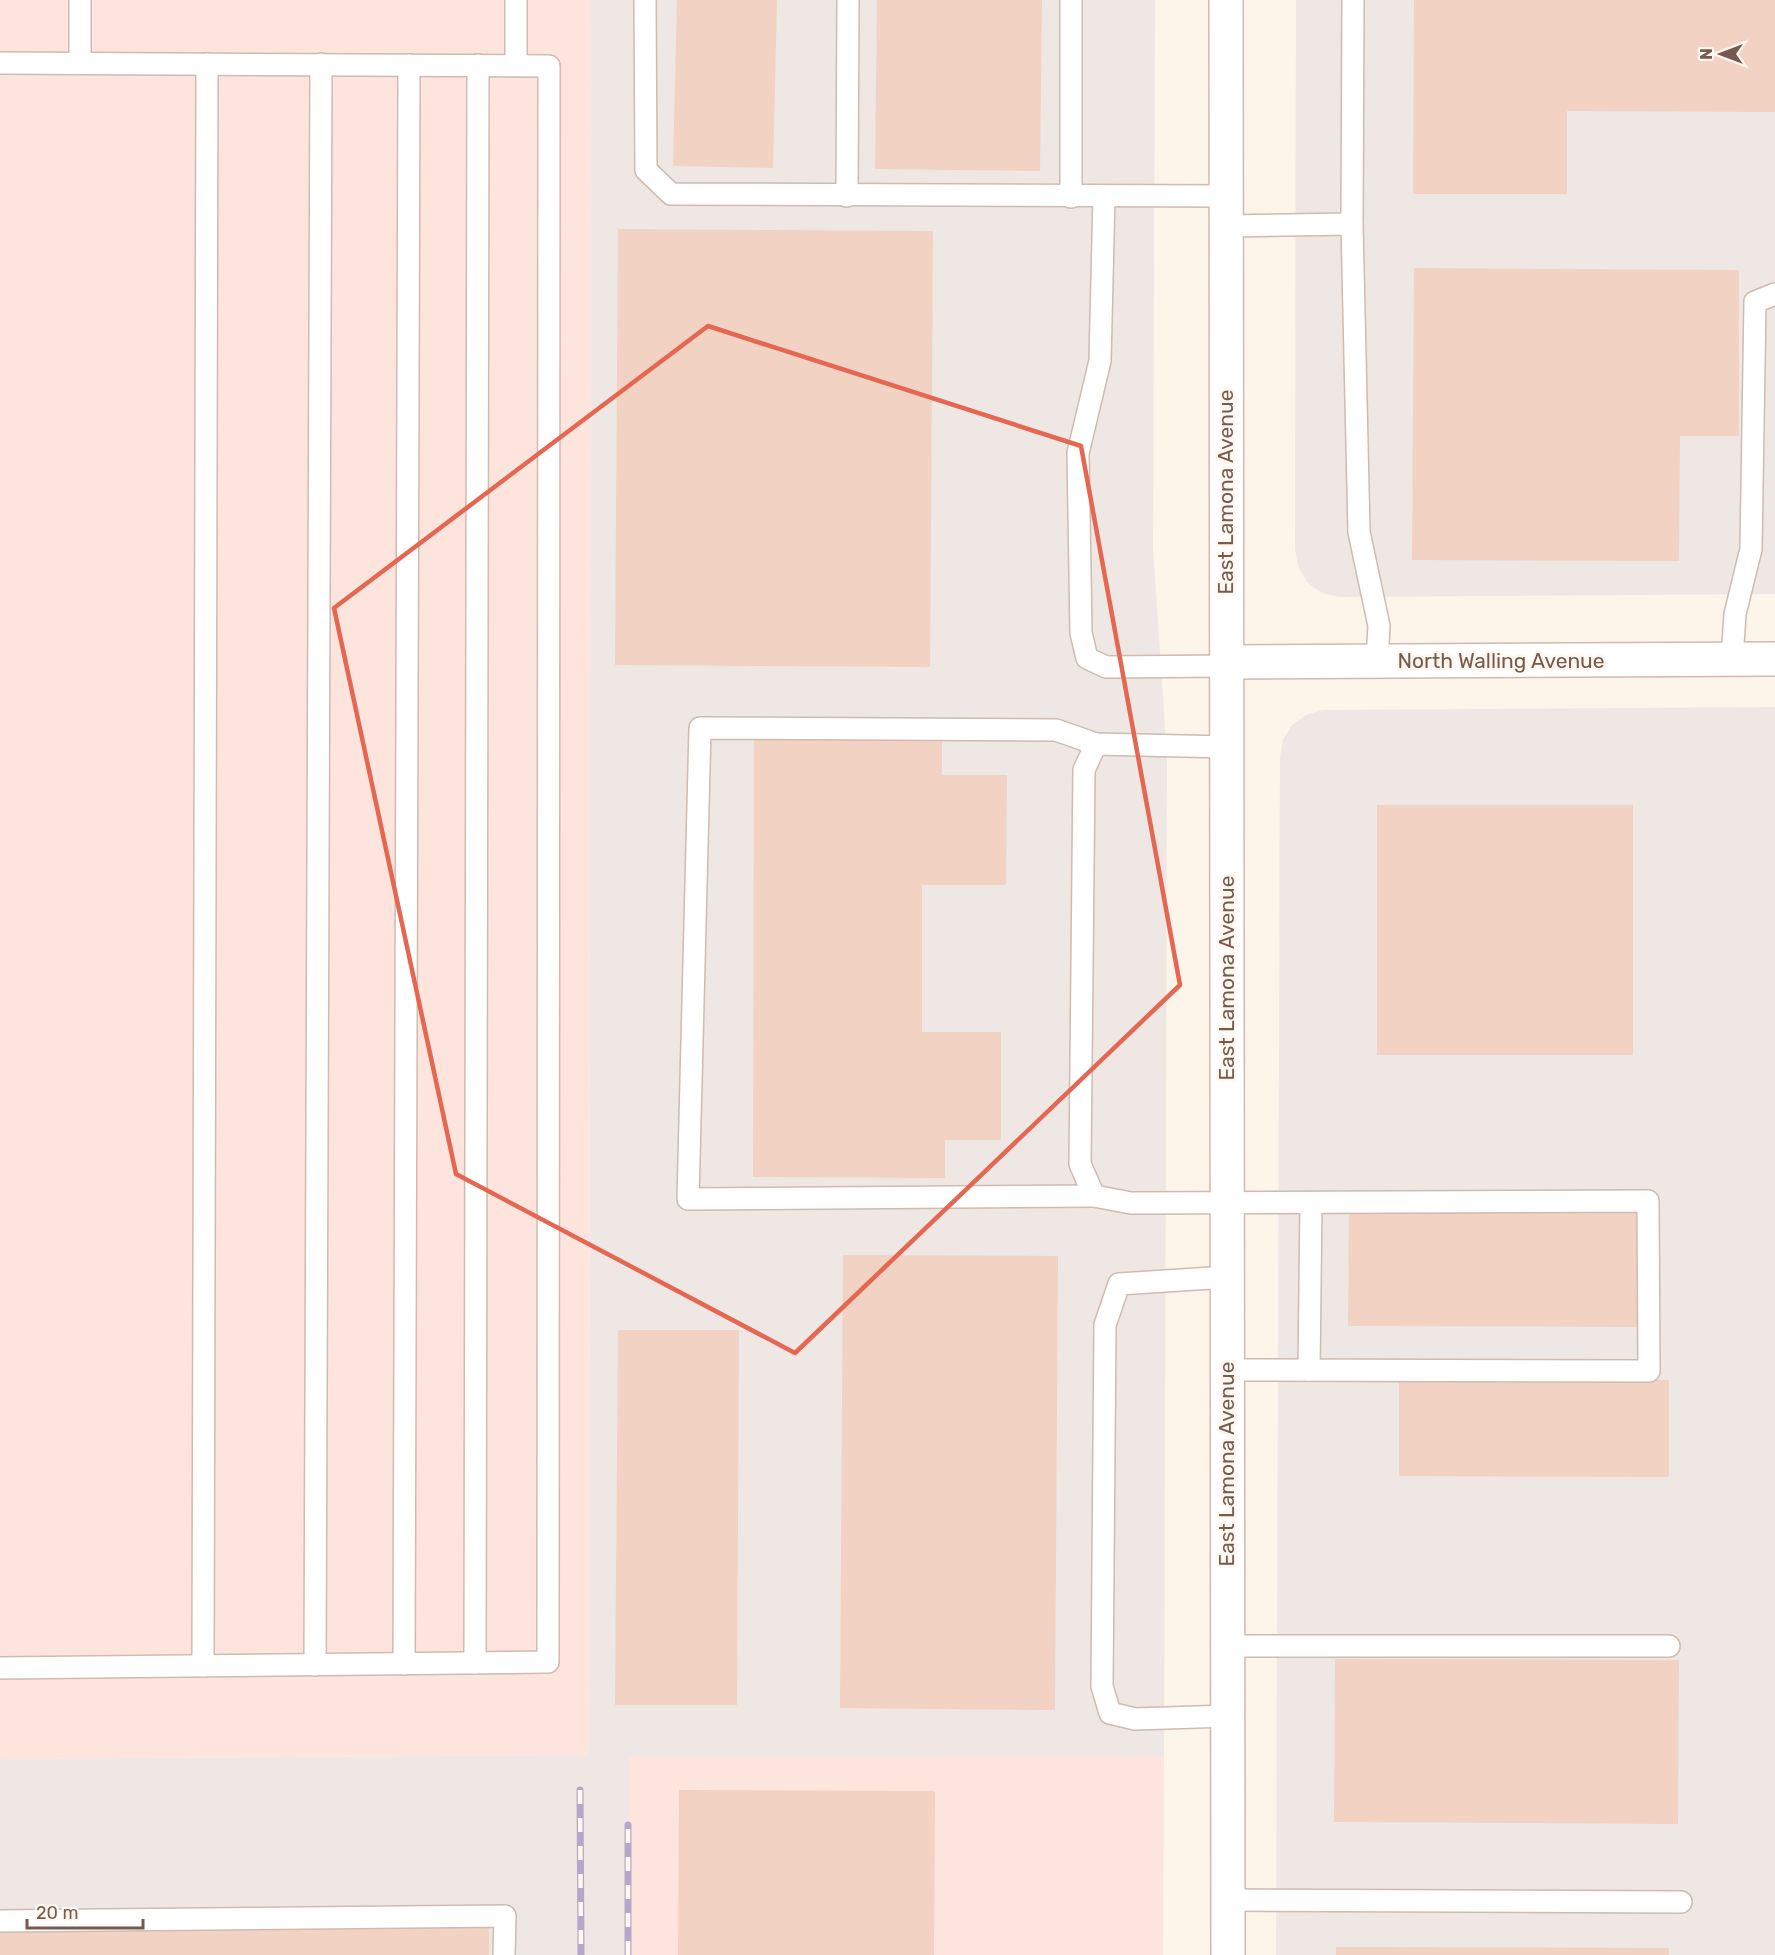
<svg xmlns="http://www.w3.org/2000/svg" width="1775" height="1955" viewBox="0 0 1775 1955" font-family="Rubik,sans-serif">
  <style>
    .commercial { fill: #fde5de }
    .industrial { fill: #eee7e3 }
    .building { fill: #f2d2c2 }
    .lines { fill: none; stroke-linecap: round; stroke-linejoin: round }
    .lane-casing { stroke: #cfbbaf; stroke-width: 24 }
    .street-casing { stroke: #cfbbaf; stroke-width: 36 }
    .lane { stroke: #fff; stroke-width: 21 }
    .street { stroke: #fff; stroke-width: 33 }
    .rail-casing { stroke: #b6a7c8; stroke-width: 7 }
    .rail { stroke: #fff8f1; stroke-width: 4.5; stroke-dasharray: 14; stroke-linecap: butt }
    .marked { fill: none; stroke: #e56751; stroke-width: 4.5; stroke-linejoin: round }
    .labels { text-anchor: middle; stroke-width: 6; stroke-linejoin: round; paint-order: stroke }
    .street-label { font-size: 21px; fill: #78594d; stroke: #fff8f1 }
  </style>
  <rect width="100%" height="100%" fill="#fdf4ea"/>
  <g class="commercial">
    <path d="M0,0H591L589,1755L0,1759Z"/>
    <path d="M628,1755L1164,1757L1163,1955H628Z"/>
  </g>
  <g class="industrial">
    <path d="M591,0H1155L1153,549L1167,757L1164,1757L629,1756L628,1955H0V1759L589,1755Z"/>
    <path d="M1296,0H1775V594L1339,597L1322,593L1307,582L1298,566L1295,549Z"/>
    <path d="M1775,707V1955H1276L1280,757L1283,740L1292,725L1306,715L1323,710Z"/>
  </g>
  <g class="building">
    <path d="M677,0H777L773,168L673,166Z"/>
    <path d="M877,0H1042L1040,171L875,169Z"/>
    <path d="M1414,0H1775V112L1567,111V194H1413Z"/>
    <path d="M618,229L933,231L930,667L615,665Z"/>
    <path d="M1414,268L1739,270V436H1680L1679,561L1412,560Z"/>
    <path d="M754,732L942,733V775H1007L1006,885H922V1032H1001V1140H945V1178L753,1177Z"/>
    <rect x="1377" y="805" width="256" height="250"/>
    <path d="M1349,1212L1640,1213V1327L1348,1326Z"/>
    <path d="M843,1255L1058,1256L1055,1710L840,1708Z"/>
    <path d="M618,1330H739L737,1705H615Z"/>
    <path d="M1399,1379L1669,1380V1477L1399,1476Z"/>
    <path d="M1335,1659L1679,1660L1678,1824L1334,1822Z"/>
    <path d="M679,1790L935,1791L934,1955H678Z"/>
    <path d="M489,1928V1955H0V1929Z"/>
    <path d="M1336,1947L1669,1948V1955H1336Z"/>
  </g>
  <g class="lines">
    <defs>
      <g id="lane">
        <path d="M80,0V63"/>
        <path d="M516,0V65"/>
        <path d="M645,0L646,170L671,194L1226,196"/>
        <path d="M1071,0V197"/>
        <path d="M1353,0L1352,224L1359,532L1379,626L1377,661"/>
        <path d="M0,63L549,66L548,1662L0,1668"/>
        <path d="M847,196L848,0"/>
        <path d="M1104,197L1100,361L1078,453L1081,633L1087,658L1106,667L1227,666"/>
        <path d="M1226,226L1352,224"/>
        <path d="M1732,659L1735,614L1751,549L1755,302L1775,294"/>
        <path d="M1227,747L1096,744L1084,770L1080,1164L1094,1196L1131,1203L1648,1201L1649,1371L1227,1370"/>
        <path d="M1094,1196L688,1199L700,728L1056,730L1096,744"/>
        <path d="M1227,1277L1119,1284L1105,1325L1102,1686L1110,1713L1135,1719L1228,1716"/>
        <path d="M1309,1370L1311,1203"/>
        <path d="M1227,1646H1669"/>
        <path d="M475,1663L478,65"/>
        <path d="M404,1664L409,65"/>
        <path d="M315,1665L321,64"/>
        <path d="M203,1666L207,64"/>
        <path d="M1228,1900L1681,1902"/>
        <path d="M0,1921L505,1916L504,1955"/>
      </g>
      <g id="street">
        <path d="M1226,0L1228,1955"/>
        <path d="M1227,662L1775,659"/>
      </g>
    </defs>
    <use href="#lane" class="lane-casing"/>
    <use href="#street" class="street-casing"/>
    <use href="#lane" class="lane"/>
    <use href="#street" class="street"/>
    <defs>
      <g id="rail">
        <path d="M580,1790L581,1955"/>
        <path d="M628,1955V1825"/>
      </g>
    </defs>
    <use href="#rail" class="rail-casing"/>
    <use href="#rail" class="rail"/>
  </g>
  <path class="marked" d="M708,326L1081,446L1180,985L795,1353L456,1174L334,608Z"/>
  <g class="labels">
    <g class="street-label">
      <text transform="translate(1226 492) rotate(-90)" y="7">East Lamona Avenue</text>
      <text x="1501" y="668">North Walling Avenue</text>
      <text transform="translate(1227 978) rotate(-90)" y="7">East Lamona Avenue</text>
      <text transform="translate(1227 1464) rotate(-90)" y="7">East Lamona Avenue</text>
    </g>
  </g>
  <g transform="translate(1721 54) rotate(270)" stroke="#fff8f1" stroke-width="4.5" paint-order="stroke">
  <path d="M0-4.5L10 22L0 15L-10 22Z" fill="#78594d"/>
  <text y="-9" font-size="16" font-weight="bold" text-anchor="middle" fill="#78594d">N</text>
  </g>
  <path d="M27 1919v9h116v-9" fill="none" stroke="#78594d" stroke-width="3"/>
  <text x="36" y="1919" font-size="18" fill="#78594d" stroke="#fff8f1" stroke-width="4.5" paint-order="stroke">20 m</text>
</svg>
